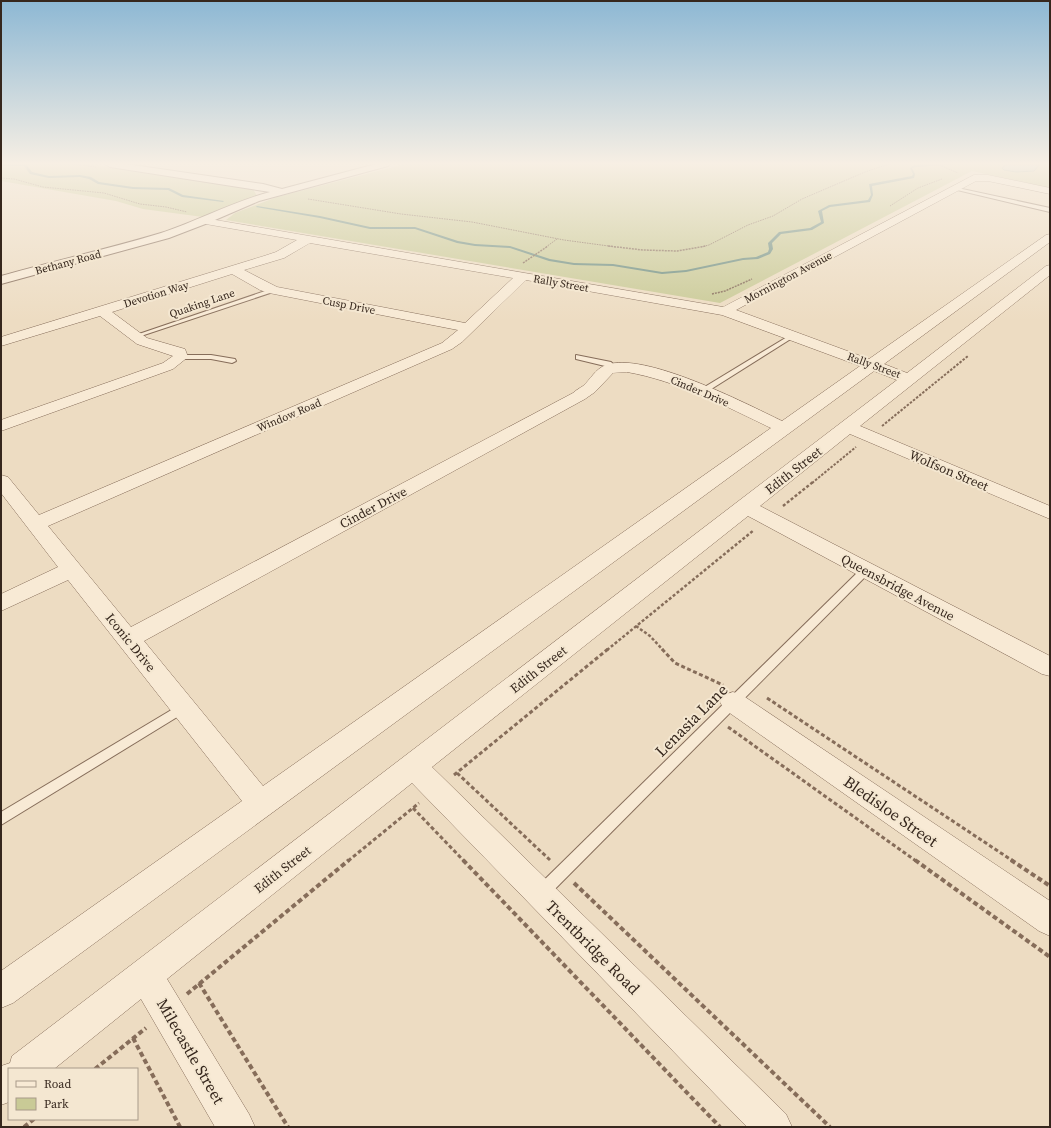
<svg xmlns="http://www.w3.org/2000/svg" width="1051" height="1128" viewBox="0 0 1051 1128" font-family="'Source Serif 4',serif">
  <style>
    .green { fill: #c9ca96 }
    .water { fill: #a4bfb5; stroke: #6b8d81 }
    .lines { fill: none; stroke-linecap: round; stroke-linejoin: round }
    .stream { fill: #6b8d81; fill-rule: evenodd }
    .service-casing { stroke: #866d5a; stroke-width: 2 }
    .minor-casing { stroke: #866d5a; stroke-width: 1 }
    .tertiary-casing { stroke: #866d5a; stroke-width: 2 }
    .path-far5 { stroke: #866d5a; stroke-width: 1; stroke-dasharray: 1.5 1; stroke-linecap: butt }
    .path-far4 { stroke: #866d5a; stroke-width: 1.5; stroke-dasharray: 2 1; stroke-linecap: butt }
    .path-far3 { stroke: #866d5a; stroke-width: 2; stroke-dasharray: 2.5 1.5; stroke-linecap: butt }
    .path-far2 { stroke: #866d5a; stroke-width: 2.5; stroke-dasharray: 3 2; stroke-linecap: butt }
    .path-far1 { stroke: #866d5a; stroke-width: 3; stroke-dasharray: 4 2.5; stroke-linecap: butt }
    .path { stroke: #866d5a; stroke-width: 4; stroke-dasharray: 5 3; stroke-linecap: butt }
    .service { fill: #f8ead5; fill-rule: evenodd }
    .minor { fill: #f8ead5; fill-rule: evenodd }
    .tertiary { fill: #f8ead5; fill-rule: evenodd }
    .labels { text-anchor: middle; stroke-width: 4; stroke-linejoin: round; paint-order: stroke }
    .far-street-label { font-size: 11px; fill: #36271d; stroke: #f4e7d1 }
    .street-label { font-size: 13px; fill: #36271d; stroke: #f4e7d1 }
    .near-street-label { font-size: 16px; fill: #36271d; stroke: #f4e7d1 }
  </style>
  <rect width="100%" height="100%" fill="#eddcc2"/>
  <g class="green">
    <path d="M1,164H90L253,189L257,196L203,217L143,209L116,201L1,181Z"/>
    <path d="M405,164H1050V188L972,171L720,303L226,220L235,213L277,197Z"/>
  </g>
  <path class="water" d="M1007,164H1040L1034,171L1016,172L1004,170L1002,168Z"/>
  <g class="lines">
    <g class="stream">
      <path d="M1,164H26L32,172L49,176L80,175L91,177L99,182L133,187L169,188L183,195L224,201L223,202L182,197L168,190L133,189L98,184L89,179L80,177L49,178L30,174L24,166H1Z"/>
      <path d="M947,164H955L916,167L912,168L915,174L914,178L872,186L873,195L870,202L830,207L822,211L824,223L812,230L781,234L772,243L773,249L770,254L758,259L743,260L686,272L662,274L613,266L574,265L549,261L510,248L475,246L457,243L415,229H370L320,218L256,207L257,206L320,216L370,227H415L458,241L475,244L510,246L550,259L574,263L613,264L662,272L686,270L743,258L756,257L768,252L769,249L768,243L779,232L810,228L821,222L818,211L829,205L868,200L871,195L869,184L912,176L913,174L910,168L914,165Z"/>
    </g>
    <defs>
      <g id="service">
        <path d="M953,187L1050,208V212L953,189Z"/>
        <path d="M274,288L277,290L276,291L138,337L133,336Z"/>
        <path d="M792,334L797,335L705,393H699L698,391Z"/>
        <path d="M178,355H211L235,359L236,361L232,363L211,359H178Z"/>
        <path d="M576,355L611,362L617,368L616,370H610L605,366L576,359Z"/>
        <path d="M866,567L871,570L870,572L546,898L541,900L536,898L534,893L536,888L862,568Z"/>
        <path d="M183,703L187,705L189,708L187,711L1,825V812Z"/>
      </g>
      <g id="minor">
        <path d="M974,175H988L1050,188V194L988,181H976L736,310L869,359L1046,235L1050,234V242L884,364L907,373L1046,266L1050,265V275L860,426L1050,506V519L850,434L760,506L1050,656V676L1042,674L748,516L432,767L786,1114L792,1127H747L412,783L167,979L249,1114L255,1127H215L141,999L54,1069H9V1102L1,1105V1066L10,1063L12,1056L897,380L874,371L13,1003L1,1008V971L242,801L68,580L1,611V594L58,567L1,493V475L8,477L39,515L442,343L458,330L269,293L260,290L232,274L112,312L147,338L185,349L188,357L173,369L1,431V420L163,363L173,356L137,344L100,316L1,346V337L264,256L276,252L297,240L200,223L199,221L204,218L723,307ZM310,243L513,278L465,323L277,287L244,270L284,258ZM526,280L722,315L860,366L782,421C745,403 644,351 606,365C595,369 591,379 583,386C580,388 576,390 573,393L131,627L48,526L452,349L462,342ZM627,372C678,381 725,406 771,428L263,786L144,641L585,399L595,392L613,373Z"/>
        <path d="M733,692L742,695L1050,901V936L1039,931L724,709L720,702L724,695Z"/>
      </g>
      <path id="tertiary" d="M105,164H126L263,184L282,189L376,164H390L388,166L259,201L208,223L169,238L1,284V276C54,261 108,249 161,233C198,221 232,202 270,192L110,167Z"/>
    </defs>
    <use href="#service" class="service-casing"/>
    <use href="#minor" class="minor-casing"/>
    <use href="#tertiary" class="tertiary-casing"/>
    <g class="path-far5">
      <path d="M73,164L96,167"/>
      <path d="M937,164L958,173"/>
      <path d="M1,178L14,179L43,187L104,193L140,204L166,207L187,212"/>
      <path d="M308,199L401,214L472,222L564,240L616,247"/>
      <path d="M890,206L918,188L942,179"/>
      <path d="M546,247L557,239"/>
      <path d="M701,247L709,245L748,225L773,216L802,199L865,172L889,164"/>
    </g>
    <g class="path-far4">
      <path d="M608,246L643,250L677,251L706,246"/>
      <path d="M523,263L548,246"/>
      <path d="M712,294L725,291L752,279"/>
    </g>
    <g class="path-far3">
      <path d="M882,426L968,356"/>
      <path d="M812,483L856,447"/>
    </g>
    <g class="path-far2">
      <path d="M783,506L813,482"/>
      <path d="M636,626L650,636L663,650"/>
      <path d="M607,650L754,530"/>
    </g>
    <g class="path-far1">
      <path d="M662,649L675,663L723,685"/>
      <path d="M767,698L1013,861"/>
      <path d="M728,727L916,861"/>
      <path d="M457,773L550,860"/>
      <path d="M454,775L608,649"/>
      <path d="M413,808L464,861"/>
      <path d="M348,861L419,803"/>
    </g>
    <g class="path">
      <path d="M463,860L720,1127"/>
      <path d="M915,860L1050,957"/>
      <path d="M1011,860L1050,886"/>
      <path d="M574,883L830,1127"/>
      <path d="M199,983L288,1127"/>
      <path d="M187,994L349,860"/>
      <path d="M133,1038L180,1127"/>
      <path d="M95,1069L146,1028"/>
      <path d="M24,1127L34,1119"/>
    </g>
    <use href="#service" class="service"/>
    <use href="#minor" class="minor"/>
    <use href="#tertiary" class="tertiary"/>
  </g>
  <linearGradient id="sky" x2="0" y2="1"><stop stop-color="#8db8d4"/><stop offset="0.51" stop-color="#f7efe4"/><stop offset="1" stop-color="#f7efe4" stop-opacity="0"/></linearGradient>
  <rect width="1051" height="321" fill="url(#sky)"/>
  <g class="labels">
    <g class="far-street-label">
      <text transform="translate(68 262) rotate(-15)" y="4">Bethany Road</text>
      <text transform="translate(788 277) rotate(-28)" y="4">Mornington Avenue</text>
      <text transform="translate(561 283) rotate(10)" y="4">Rally Street</text>
      <text transform="translate(156 294) rotate(-17)" y="4">Devotion Way</text>
      <text transform="translate(202 303) rotate(-19)" y="4">Quaking Lane</text>
      <text transform="translate(349 305) rotate(11)" y="4">Cusp Drive</text>
      <text transform="translate(874 365) rotate(20)" y="4">Rally Street</text>
      <text transform="translate(700 391) rotate(23)" y="4">Cinder Drive</text>
      <text transform="translate(289 415) rotate(-23)" y="4">Window Road</text>
    </g>
    <g class="street-label">
      <text transform="translate(793 470) rotate(-38)" y="5">Edith Street</text>
      <text transform="translate(949 470) rotate(23)" y="5">Wolfson Street</text>
      <text transform="translate(373 507) rotate(-28)" y="5">Cinder Drive</text>
      <text transform="translate(898 587) rotate(28)" y="5">Queensbridge Avenue</text>
      <text transform="translate(131 642) rotate(51)" y="5">Iconic Drive</text>
      <text transform="translate(538 669) rotate(-38)" y="5">Edith Street</text>
      <text transform="translate(282 869) rotate(-38)" y="5">Edith Street</text>
    </g>
    <g class="near-street-label">
      <text transform="translate(691 720) rotate(-45)" y="6">Lenasia Lane</text>
      <text transform="translate(891 811) rotate(35)" y="6">Bledisloe Street</text>
      <text transform="translate(593 947) rotate(45)" y="6">Trentbridge Road</text>
      <text transform="translate(191 1051) rotate(60)" y="6">Milecastle Street</text>
    </g>
  </g>
  <rect width="1051" height="1128" fill="none" stroke="#36271d" stroke-width="4"/>
  <rect x="8" y="1068" width="130" height="52" fill="#f4e7d1" stroke="#a89a89"/>
  <rect x="16" y="1081" width="20" height="6" fill="#f8ead5" stroke="#a89a89"/>
  <text x="44" y="1088" font-size="12" fill="#36271d">Road</text>
  <rect x="16" y="1098" width="20" height="12" fill="#c9ca96" stroke="#a89a89"/>
  <text x="44" y="1108" font-size="12" fill="#36271d">Park</text>
</svg>
